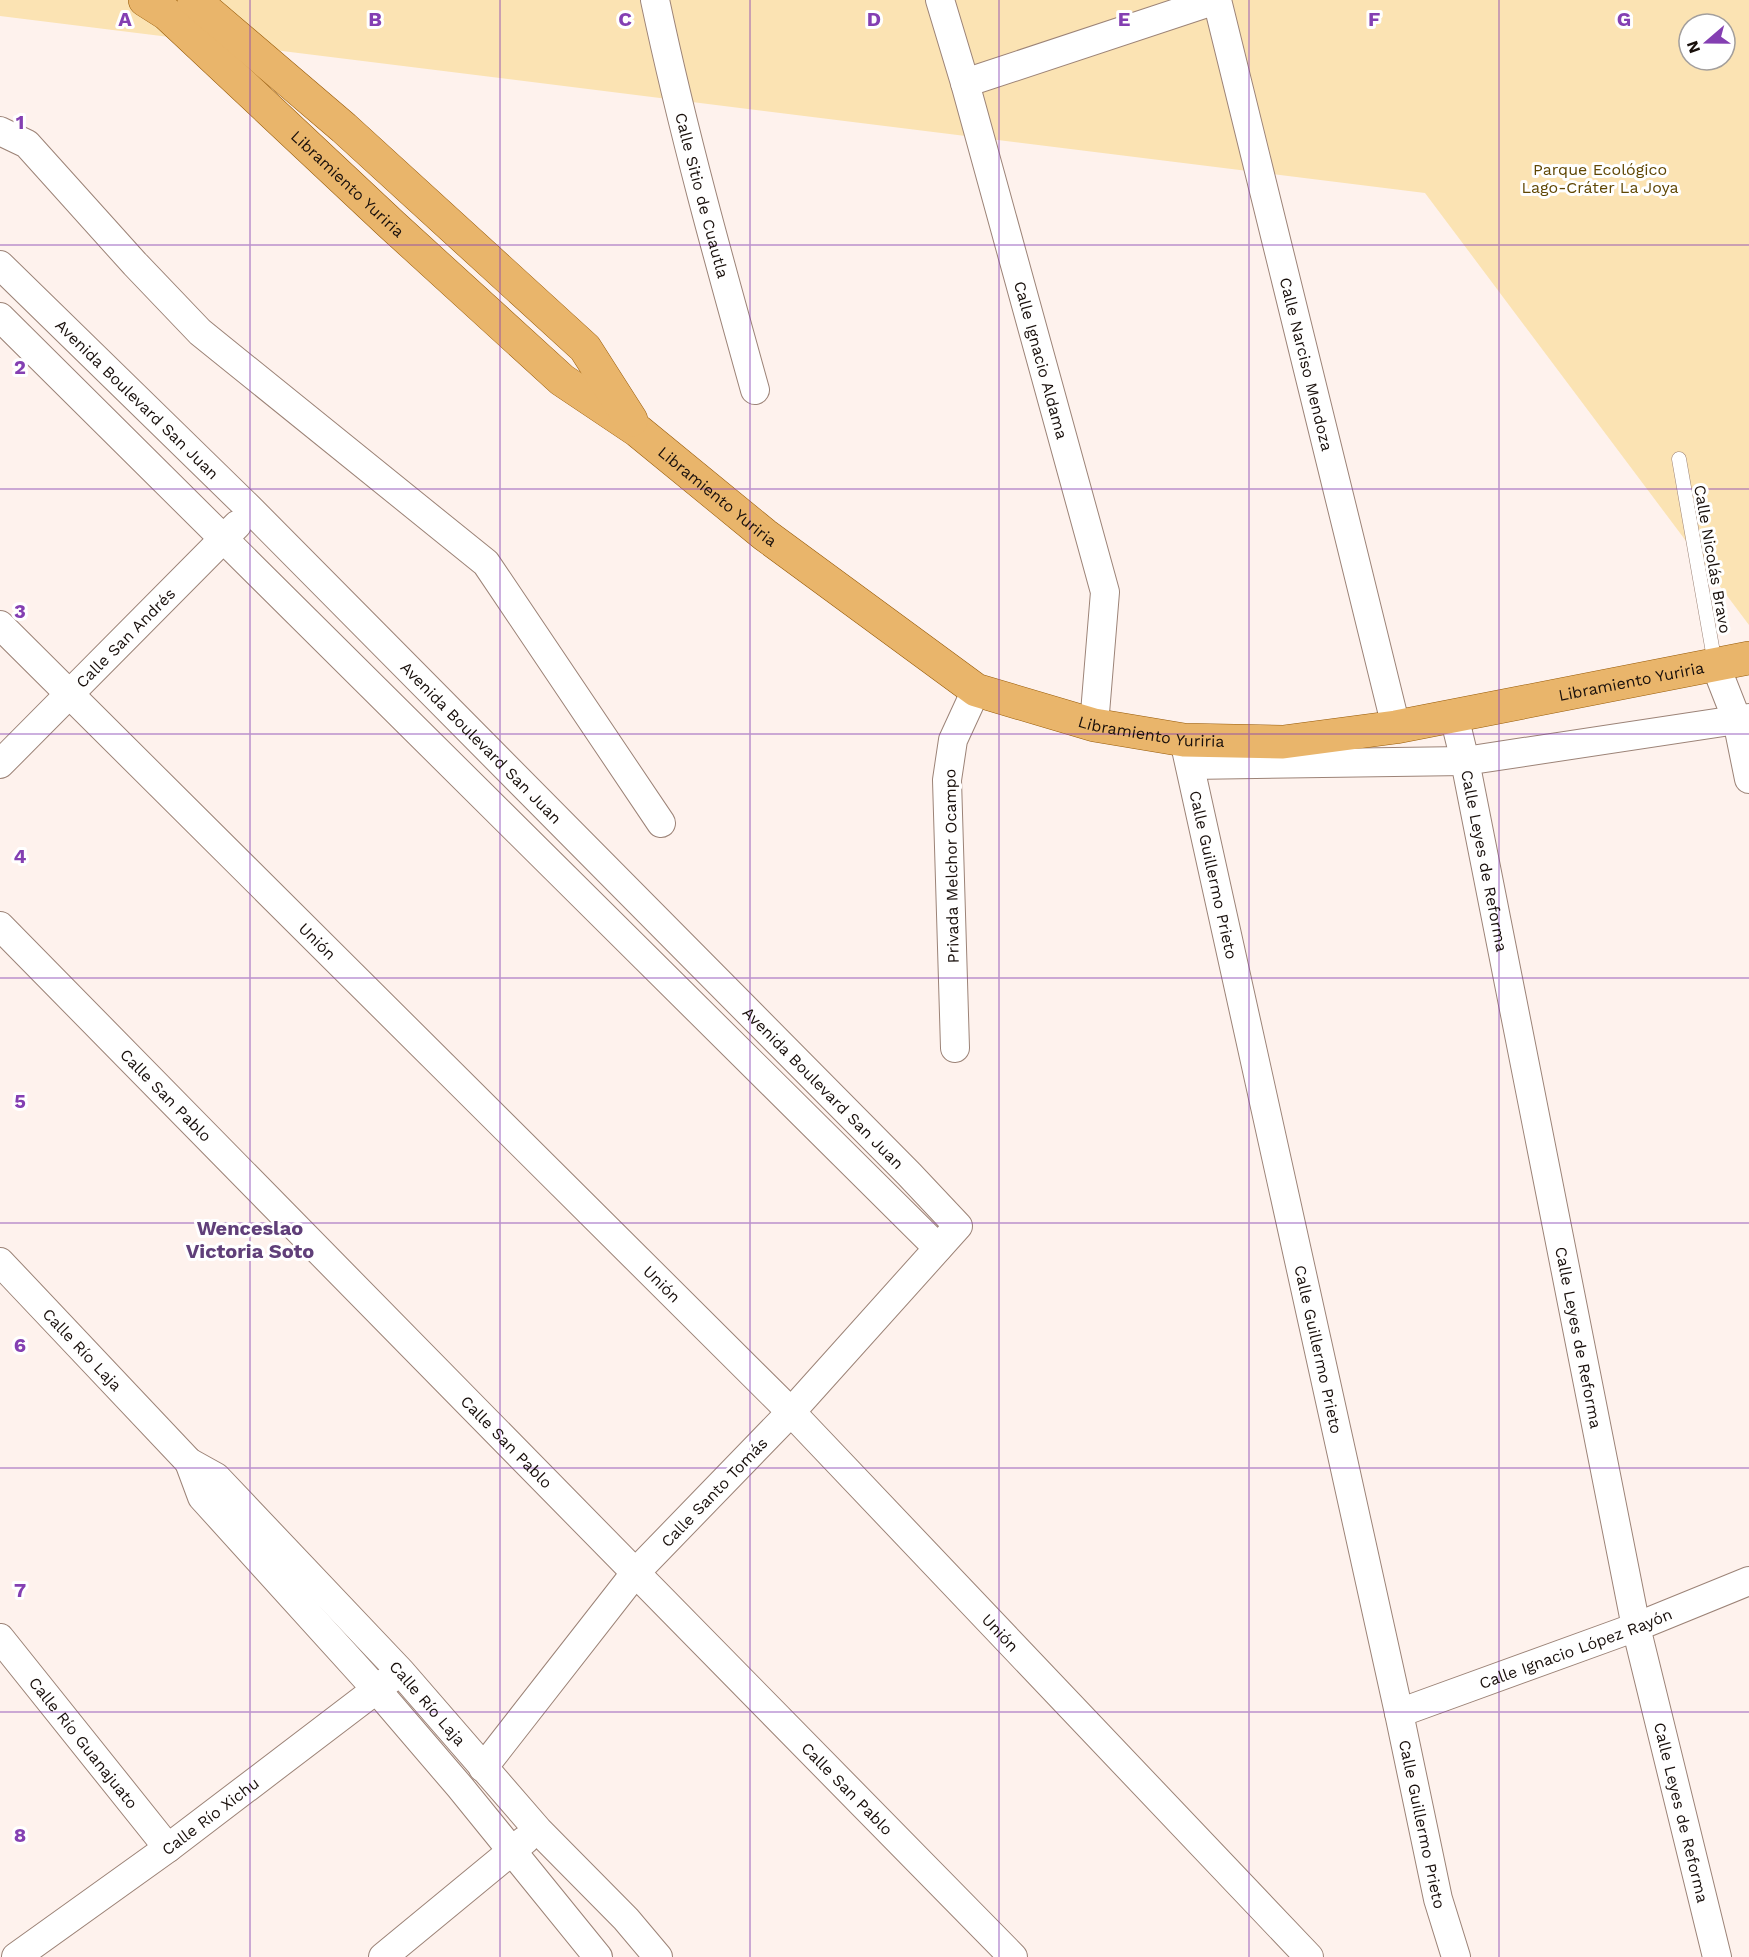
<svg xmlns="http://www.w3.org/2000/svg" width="1749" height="1957" viewBox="0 0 1749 1957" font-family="'Work Sans',sans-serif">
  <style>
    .green { fill: #fbe3b3; fill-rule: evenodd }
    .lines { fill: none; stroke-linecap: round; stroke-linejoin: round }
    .service-casing { stroke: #9c8377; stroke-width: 15 }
    .minor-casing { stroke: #9c8377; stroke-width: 30 }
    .primary-casing { stroke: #975b09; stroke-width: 34 }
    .service { stroke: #fff; stroke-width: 14 }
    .minor { stroke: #fff; stroke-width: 28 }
    .primary { stroke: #e9b56b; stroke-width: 33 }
    .grid { fill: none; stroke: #843fb2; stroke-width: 1.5; stroke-opacity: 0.55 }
    .labels { text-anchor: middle; stroke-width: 6; stroke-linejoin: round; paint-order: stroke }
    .park-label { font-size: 16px; fill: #5f4603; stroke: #fff }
    .street-label { font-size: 16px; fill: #180f0b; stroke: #fff }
    .quarter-label { font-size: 20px; font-weight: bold; fill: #603f79; stroke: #fff }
    .grid-label { font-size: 20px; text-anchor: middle; font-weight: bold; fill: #843fb2; stroke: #fff; stroke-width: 6; stroke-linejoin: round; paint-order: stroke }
  </style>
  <rect width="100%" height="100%" fill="#fef2ed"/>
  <path class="green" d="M0,0H1749V625L1425,193L0,16ZM1689,24H1725V60H1689Z"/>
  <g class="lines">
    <defs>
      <path id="service" d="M1679,459L1715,664"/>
      <g id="minor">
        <path id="s1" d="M655,0C683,132 719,261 755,390"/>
        <path id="s2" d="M940,0L965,83L1105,592L1094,725"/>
        <path id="s3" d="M1217,0L1396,727"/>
        <path d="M965,83L1216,0"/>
        <path d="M0,131L27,144L135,264L200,332L486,563L661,823"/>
        <path id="s4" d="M0,265L250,509L909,1174L958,1226L791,1412L636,1572L483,1768"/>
        <path d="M0,317L938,1248"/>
        <path id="s5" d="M0,625L791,1412L1309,1957"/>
        <path d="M1715,664L1737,720L1749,779"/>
        <path id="s6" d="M1454,716L1465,761L1636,1627L1717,1957"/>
        <path id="s7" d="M1184,740L1399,1713L1438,1899L1456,1957"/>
        <path id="s8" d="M0,764L237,525"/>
        <path d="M1190,765L1465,761L1749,718"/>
        <path id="s9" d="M0,926L1013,1957"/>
        <path d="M955,1048L947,780L953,740L976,690"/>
        <path id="s10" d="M0,1262L189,1462L216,1477L401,1672L538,1830L626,1919L658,1957"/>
        <path d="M189,1462L202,1497L376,1689L460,1787L598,1957"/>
        <path id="s11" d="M0,1638L168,1848"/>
        <path id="s12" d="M1399,1713L1636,1627L1749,1581"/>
        <path id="s13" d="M16,1957L168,1848L390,1679"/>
        <path d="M383,1957L525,1840"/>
      </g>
      <g id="primary">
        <path id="s14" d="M145,0L167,14L392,225L562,380L638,431L765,535L976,690L1094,725L1184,740L1283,742L1396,727L1749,658"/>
        <path d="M194,0L344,128L585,348L631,420"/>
      </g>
    </defs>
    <use href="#service" class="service-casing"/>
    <use href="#minor" class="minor-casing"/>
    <use href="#primary" class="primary-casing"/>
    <use href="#service" class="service"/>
    <use href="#minor" class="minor"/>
    <use href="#primary" class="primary"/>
  </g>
  <path class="grid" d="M250,0V1957M500,0V1957M750,0V1957M999,0V1957M1249,0V1957M1499,0V1957M0,245H1749M0,489H1749M0,734H1749M0,978H1749M0,1223H1749M0,1468H1749M0,1712H1749"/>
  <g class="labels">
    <g class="park-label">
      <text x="1600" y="175">Parque Ecológico<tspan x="1600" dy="18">Lago-Cráter La Joya</tspan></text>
    </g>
    <g class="street-label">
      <text dy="6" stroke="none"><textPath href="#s14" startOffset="274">Libramiento Yuriria</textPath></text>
      <text dy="6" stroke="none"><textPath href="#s1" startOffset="201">Calle Sitio de Cuautla</textPath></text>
      <text dy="6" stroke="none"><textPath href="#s2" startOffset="374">Calle Ignacio Aldama</textPath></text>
      <text dy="6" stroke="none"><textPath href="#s3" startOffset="375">Calle Narciso Mendoza</textPath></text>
      <text dy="6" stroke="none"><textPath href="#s4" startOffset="192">Avenida Boulevard San Juan</textPath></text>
      <text dy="6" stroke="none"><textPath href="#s14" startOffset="759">Libramiento Yuriria</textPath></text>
      <text transform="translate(1713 559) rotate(80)" y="6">Calle Nicolás Bravo</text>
      <text dy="6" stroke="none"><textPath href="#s8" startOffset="178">Calle San Andrés</textPath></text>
      <text dy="6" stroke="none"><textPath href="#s14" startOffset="1749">Libramiento Yuriria</textPath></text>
      <text dy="6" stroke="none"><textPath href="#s14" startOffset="1263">Libramiento Yuriria</textPath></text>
      <text dy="6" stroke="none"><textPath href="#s4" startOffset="678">Avenida Boulevard San Juan</textPath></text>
      <text dy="6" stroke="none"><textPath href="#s6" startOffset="148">Calle Leyes de Reforma</textPath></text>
      <text transform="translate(951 866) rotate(-91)" y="6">Privada Melchor Ocampo</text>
      <text dy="6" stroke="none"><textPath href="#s7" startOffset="138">Calle Guillermo Prieto</textPath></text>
      <text dy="6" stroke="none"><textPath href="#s5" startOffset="448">Unión</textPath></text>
      <text dy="6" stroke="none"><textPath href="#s4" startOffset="1164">Avenida Boulevard San Juan</textPath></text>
      <text dy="6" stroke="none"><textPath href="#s9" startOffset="237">Calle San Pablo</textPath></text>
      <text dy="6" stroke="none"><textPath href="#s5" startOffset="934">Unión</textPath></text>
      <text dy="6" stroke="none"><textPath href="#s6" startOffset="634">Calle Leyes de Reforma</textPath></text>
      <text dy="6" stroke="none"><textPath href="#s10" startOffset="120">Calle Río Laja</textPath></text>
      <text dy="6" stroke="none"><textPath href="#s7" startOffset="624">Calle Guillermo Prieto</textPath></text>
      <text dy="6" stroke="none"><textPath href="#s9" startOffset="723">Calle San Pablo</textPath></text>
      <text transform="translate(714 1492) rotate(-46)" y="6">Calle Santo Tomás</text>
      <text dy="6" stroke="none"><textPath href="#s5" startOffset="1420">Unión</textPath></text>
      <text dy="6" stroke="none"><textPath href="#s12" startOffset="188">Calle Ignacio López Rayón</textPath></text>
      <text dy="6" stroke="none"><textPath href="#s10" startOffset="616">Calle Río Laja</textPath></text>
      <text dy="6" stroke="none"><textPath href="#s11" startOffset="134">Calle Río Guanajuato</textPath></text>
      <text dy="6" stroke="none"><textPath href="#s9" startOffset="1209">Calle San Pablo</textPath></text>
      <text dy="6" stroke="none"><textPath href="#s6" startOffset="1120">Calle Leyes de Reforma</textPath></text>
      <text dy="6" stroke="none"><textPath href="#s13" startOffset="240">Calle Río Xichu</textPath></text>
      <text dy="6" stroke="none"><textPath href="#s7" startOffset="1110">Calle Guillermo Prieto</textPath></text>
    </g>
    <g class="quarter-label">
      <text x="250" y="1235">Wenceslao<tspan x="250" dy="23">Victoria Soto</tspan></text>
    </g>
  </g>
  <g class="grid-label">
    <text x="125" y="26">A</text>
    <text x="375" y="26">B</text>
    <text x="625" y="26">C</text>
    <text x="874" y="26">D</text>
    <text x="1124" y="26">E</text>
    <text x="1374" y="26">F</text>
    <text x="1624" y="26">G</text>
    <text x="20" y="129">1</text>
    <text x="20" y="374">2</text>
    <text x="20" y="618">3</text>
    <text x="20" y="863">4</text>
    <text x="20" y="1108">5</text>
    <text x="20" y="1352">6</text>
    <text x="20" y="1597">7</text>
    <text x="20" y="1842">8</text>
  </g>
  <g transform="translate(1707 42) rotate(250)"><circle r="28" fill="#ffffff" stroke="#a39f9d" stroke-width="1.5"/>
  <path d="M0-4.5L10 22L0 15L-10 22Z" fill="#843fb2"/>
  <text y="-9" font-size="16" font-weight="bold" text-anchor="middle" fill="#180f0b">N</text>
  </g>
</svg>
